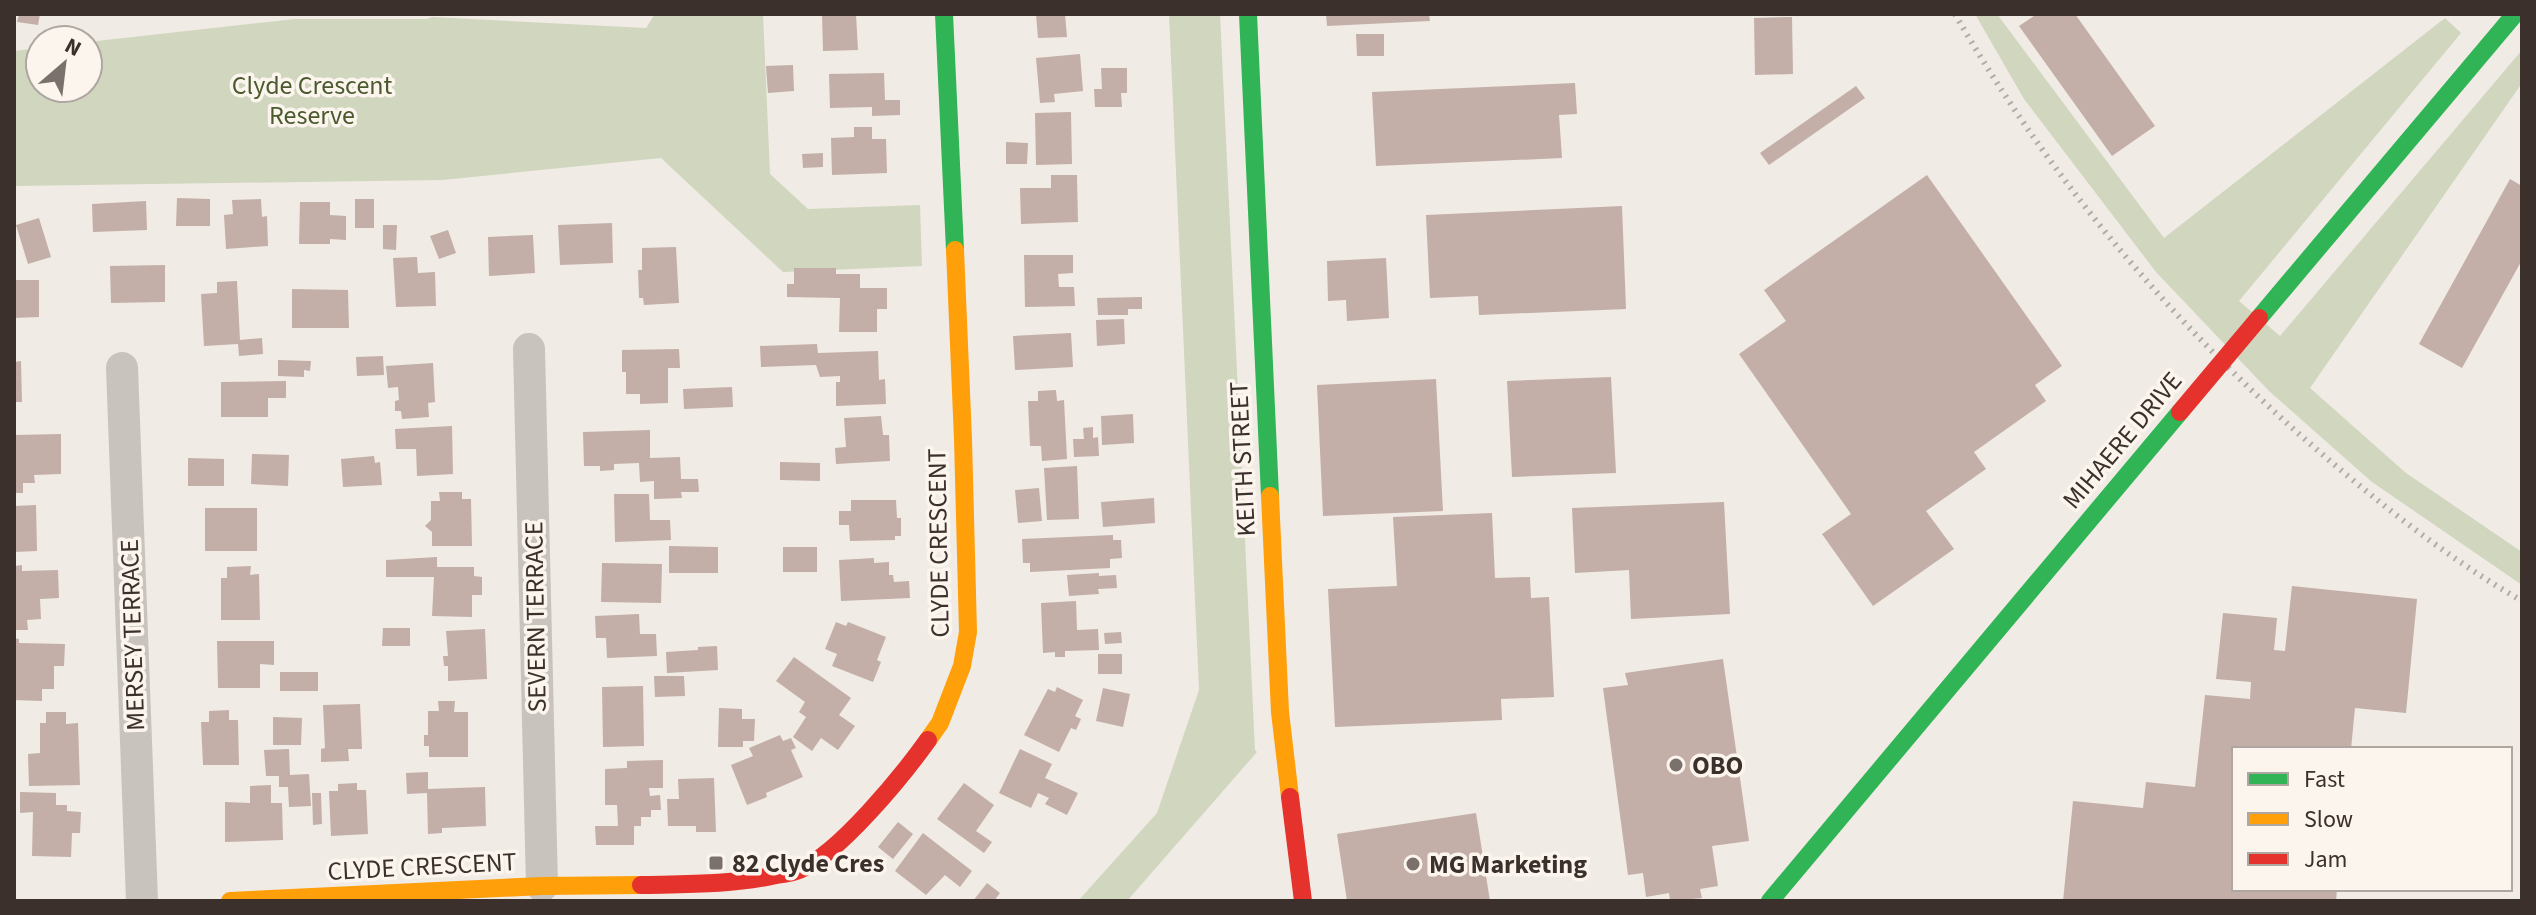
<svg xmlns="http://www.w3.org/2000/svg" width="2536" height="915" font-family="'Source Sans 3',sans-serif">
<rect width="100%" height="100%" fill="#f0ebe5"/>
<path fill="#d1d6bf" d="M655,14H763L770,174L808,209L920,205L922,266L783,272L661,158L442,180L14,186V51L40,48V88H88V42L295,19H427L432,17L646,28Z
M1169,14H1220L1255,750L1257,752L1127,901H1078L1157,813L1199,690Z
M1975,14H1997L2164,238L2445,18L2461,33L2239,301L2280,336L2522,50V83L2310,388L2406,473L2522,552V585L2372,482L2269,391L2156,272L2024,99Z"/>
<path fill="#c3afa7" d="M19,14H40L38,25L17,22Z
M822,14H856L858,50L823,51Z
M1036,14H1065L1067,37L1038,38Z
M1326,14H1429L1430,21L1327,26Z
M2037,14H2075L2155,126L2112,156L2019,26Z
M1792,17L1793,74L1755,75L1754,18Z
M1356,34H1384V56H1357Z
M1080,54L1083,91L1054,94L1055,102L1040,103L1036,58Z
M793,65L794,91L768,93L766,66Z
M1101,68H1127V93H1121L1122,107H1095L1094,89H1102Z
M884,73L885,100H900V115L872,116V107L830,108L829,74Z
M1575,83L1577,114L1559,115L1562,158L1376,166L1372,92Z
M1856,86L1865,98L1769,165L1760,153Z
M1071,112L1072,164L1036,165L1035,113Z
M854,127H872V139H886L887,173L832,175L831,138L854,137Z
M1006,142L1028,143L1027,164H1006Z
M823,153V167L803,168L802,154Z
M1051,175H1077L1078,222L1021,224L1020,188H1051Z
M1927,175L2062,366L2035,385L2046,401L1974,452L1986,469L1926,511L1954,549L1873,606L1822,534L1851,514L1739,354L1786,321L1764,290Z
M2510,179L2522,186V260L2462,368L2419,344Z
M177,198L210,199V226H176Z
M261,199L262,217L267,216L268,246L226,249L224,215L233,214L232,200Z
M355,199H374V228H355Z
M146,201L147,230L93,232L92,204Z
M300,202H330V215L346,216V240L330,239V244H299Z
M1622,206L1626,309L1479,315L1478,296L1430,298L1426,215Z
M39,218L51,257L28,264L16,225Z
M612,223L613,263L560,265L558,225Z
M383,225H397L396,250L383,249Z
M448,230L456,253L439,259L430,236Z
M533,235L535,273L489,276L488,237Z
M676,247L679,303L644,305L643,298H639L638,270H642V248Z
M1024,255H1073V273L1058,274L1059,287H1074L1075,306L1025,307Z
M417,257L418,273L435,272L436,306L396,307L393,258Z
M1386,258L1389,318L1347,321L1346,300L1328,301L1327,261Z
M165,265V302L111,303L110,266Z
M794,268H836V274H860V288H887V309H877V332H839L840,298L787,297V284H794Z
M14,280H39V317L14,318Z
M237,281L240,340L262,338L263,354L239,356L238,344L204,346L201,294L217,293V282Z
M292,289L348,290L349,328H292Z
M1142,297V309H1128V315H1098L1097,298Z
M1124,319L1125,344L1097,346L1096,320Z
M1071,333L1073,367L1015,370L1013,336Z
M817,344L818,353L878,351L879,380L885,379L886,404L836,406V382H840V376L820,377L816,365L761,367L760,346Z
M679,349L680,368H668V403L640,404V394H626V372H622V350Z
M383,356L384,375L357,376L356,357Z
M278,360L311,361L310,371L304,370V377L278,376Z
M21,361L22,402H14V362Z
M433,363L435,402L428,403L429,417L402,419L401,411H395V401L399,400L398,387L388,388L386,366Z
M1611,377L1616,473L1512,477L1507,381Z
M1436,379L1443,511L1323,516L1317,385Z
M286,381V398H268V417H221V382Z
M732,387L733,407L684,409L683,389Z
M1056,390L1057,401L1064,400L1067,459L1042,461L1041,446H1030L1028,401H1038V391Z
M1133,414L1134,443L1102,445L1101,416Z
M881,416L883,435H889L890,461L836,464L835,448L846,447L844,418Z
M452,426L453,474L417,476L416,449H396L395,429Z
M1093,427V438L1098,437L1099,456L1074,457L1073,439H1084L1083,428Z
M650,430V458L680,457L681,479H698L699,492H681L682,498L654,499V481L640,482L639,463L614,464V470L600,471V466H584L583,432Z
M61,434V474L34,475L35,483H23V493H14V435Z
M252,454L289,455L288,486L251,484Z
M374,456L375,463L380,462L382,485L343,487L341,459Z
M188,458L224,459V486H188Z
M780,462L820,463V481L780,480Z
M1077,466L1079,519L1047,520L1044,468Z
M1039,488L1042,521L1018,523L1015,490Z
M439,492H462V499H471L472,546H432V532L425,526L431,520V501H440Z
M614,494H649L650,520H670L671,540L615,542Z
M1154,498L1155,523L1103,527L1101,502Z
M851,500H896L897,518H901V536H895V540L850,541L849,525H839V511H851Z
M1724,502L1730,614L1631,619L1629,570L1575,573L1572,508Z
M36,505L37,551L14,552V506Z
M205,508H257V551H205Z
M1492,513L1495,578L1530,577L1531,598L1549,597L1554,697L1501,699L1502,720L1335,727L1328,589L1397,586L1393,517Z
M1113,535V540H1121L1122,558L1110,559V568L1030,572V563H1023L1022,539Z
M669,546L718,547V573H669Z
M783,547H817V572H783Z
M437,557V567H474V576L482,577V595H472V617L432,616L434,577H386V560Z
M874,558V563L889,562V575H893L894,582L909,581L910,598L841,601L839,560Z
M602,563L662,564L661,603L601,602Z
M22,565V571L58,570L59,598L40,599L41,619L27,620L28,630H14V566Z
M251,566L250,575L259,574L260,620H221V578H227V567Z
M1099,573V576L1116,575L1117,588L1098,589L1099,594L1069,596L1067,575Z
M2292,586L2417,599L2406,713L2355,708L2351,749H2234V889H2337L2336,901H2063L2073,801L2143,808L2146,782L2195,787L2205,695L2250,699L2251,682L2216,679L2223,613L2277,618L2274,650L2285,651Z
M1076,601L1077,630L1098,629L1099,650L1065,651V657H1055V652L1043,653L1041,603Z
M639,614L640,634H656L657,656L607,658L606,638H596L595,616Z
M836,622L846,626L848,622L886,637L877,660L881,662L873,682L832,666L837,654L825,649Z
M383,628H410V646H382Z
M485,629L487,679L448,681V666H444L443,656H448L446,631Z
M1121,632L1122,643L1105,644L1104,633Z
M14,638L19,639V643L65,644L64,666H54V689H42V701L14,700Z
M217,641H274V665L260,664V688H218Z
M717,646L718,670L667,673L666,652L698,650V647Z
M1098,654H1122V674H1098Z
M794,657L851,698L839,715L855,726L838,750L821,738L812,751L793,737L806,717L799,712L805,702L776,681Z
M1723,659L1749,841L1712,846L1718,886L1700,889L1702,898L1670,901L1669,893L1646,897L1643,873L1628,875L1603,688L1628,685L1625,673Z
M280,672H318V691H280Z
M654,676H684L685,696L655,697Z
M643,686L644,746L603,747L602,687Z
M1057,687L1083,700L1075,716L1081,719L1076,730L1071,728L1059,752L1024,735L1048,689L1055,692Z
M1103,688L1130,694L1123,727L1096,721Z
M438,701H455L454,712H468V757H429V746H424V735H428V711H439Z
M360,704L362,749H348L349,761L321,762V749L325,748L323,705Z
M719,708L742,709V719H755L754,741H743V747H718Z
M229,710V720H238L239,765H203L201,722H209V711Z
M46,712H66V724L78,723L80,785L29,786L28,754L40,753V723H46Z
M273,717L302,718L301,745H273Z
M780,735L783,741L791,738L796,748L791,750L803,777L766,793L767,797L747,805L731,765L753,756L749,748Z
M289,749L290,775L309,774L311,806L289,807L288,787H279V776H266L264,750Z
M1020,749L1052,764L1045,778L1078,793L1067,815L1045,804L1049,798L1038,793L1031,808L999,793Z
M663,760V788H649L650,796L660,795L661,810H651V817H641V826H634V845H596L595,826H618L617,805H605V769L627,768V761Z
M428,772V789L485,787L486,826L442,828V833L428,834L427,793L407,794L406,773Z
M714,778L716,832H696V826H668L667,799H679L678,779Z
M357,783V790H366L368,834L331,836L329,791H338V784Z
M964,783L994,805L976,831L992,842L984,853L937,819Z
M271,785V803H282L283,840L225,842V802L250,803V786Z
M20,792L56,793V805H67V811L81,812L80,833H72L71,857L32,856L33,812L20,813Z
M312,793H321L322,824L313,825Z
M1476,813L1490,901H1347L1337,834Z
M898,822L913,834L893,859L878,847Z
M923,833L972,871L960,887L945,875L926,895L895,871Z
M987,883L1000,893L994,901H973Z"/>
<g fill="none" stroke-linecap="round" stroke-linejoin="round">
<path stroke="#c9c3be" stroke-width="32" d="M529,349L542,886
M122,368L142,901"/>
<path stroke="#30b455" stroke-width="18" d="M944,14L955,250
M1248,14L1270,496
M2259,318L2515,14
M1770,901L2180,412"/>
<path stroke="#ff9f0a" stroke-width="18" d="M1270,496L1280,712L1290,797
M928,740L940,723L962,666L968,632L963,439L955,250
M230,901L542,886L641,885"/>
<path stroke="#e5322d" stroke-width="18" d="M1290,797L1303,901
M641,885C686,884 731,885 776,875C783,874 792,873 799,870C838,855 903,775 928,740"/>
<path stroke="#b1aca8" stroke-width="6" stroke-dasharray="2 6" stroke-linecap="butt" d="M1955,14C2054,186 2184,338 2336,466C2394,515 2456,563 2522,601"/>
<path stroke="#e5322d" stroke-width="18" d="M2180,412L2259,318"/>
</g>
<g fill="#7a716c" stroke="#fbf5ee" stroke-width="3">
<circle cx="1676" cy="765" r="8"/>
<rect x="708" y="855" width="16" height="16" rx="4"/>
<circle cx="1413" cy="864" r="8"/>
</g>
<g text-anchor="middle" stroke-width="7" stroke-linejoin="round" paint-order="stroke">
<g font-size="26" fill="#4a5a2e" stroke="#fbf5ee">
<text x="312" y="94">Clyde Crescent<tspan x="312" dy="30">Reserve</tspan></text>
</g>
<g font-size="26" fill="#3b302b" stroke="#fbf5ee">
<text transform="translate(2122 440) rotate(-50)" y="9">MIHAERE DRIVE</text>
<text transform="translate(1242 459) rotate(-93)" y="9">KEITH STREET</text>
<text transform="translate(938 543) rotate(-91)" y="9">CLYDE CRESCENT</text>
<text transform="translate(535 617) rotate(-91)" y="9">SEVERN TERRACE</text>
<text transform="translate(132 635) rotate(-92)" y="9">MERSEY TERRACE</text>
<text transform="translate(422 866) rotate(-3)" y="9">CLYDE CRESCENT</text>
</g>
<g font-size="26" font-weight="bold" fill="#3b302b" stroke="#fbf5ee" text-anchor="start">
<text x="1692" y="774">OBO</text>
<text x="732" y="872">82 Clyde Cres</text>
<text x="1429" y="873">MG Marketing</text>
</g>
</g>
<rect width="2536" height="915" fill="none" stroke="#3b302b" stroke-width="32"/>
<rect x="2232" y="747" width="280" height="144" fill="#fbf5ee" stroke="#aea6a0" stroke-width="2"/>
<rect x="2248" y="773" width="40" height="12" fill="#30b455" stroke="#aea6a0" stroke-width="2"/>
<text x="2304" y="787" font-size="24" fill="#3b302b">Fast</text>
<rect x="2248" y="813" width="40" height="12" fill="#ff9f0a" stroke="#aea6a0" stroke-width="2"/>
<text x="2304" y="827" font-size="24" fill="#3b302b">Slow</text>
<rect x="2248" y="853" width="40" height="12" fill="#e5322d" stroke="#aea6a0" stroke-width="2"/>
<text x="2304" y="867" font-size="24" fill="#3b302b">Jam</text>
<g transform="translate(64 64) rotate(28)"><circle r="38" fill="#fbf5ee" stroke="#aea6a0" stroke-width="2"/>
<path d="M0-6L14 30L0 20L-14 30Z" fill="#7a716c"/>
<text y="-12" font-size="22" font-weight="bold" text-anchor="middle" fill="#3b302b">N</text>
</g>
</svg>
